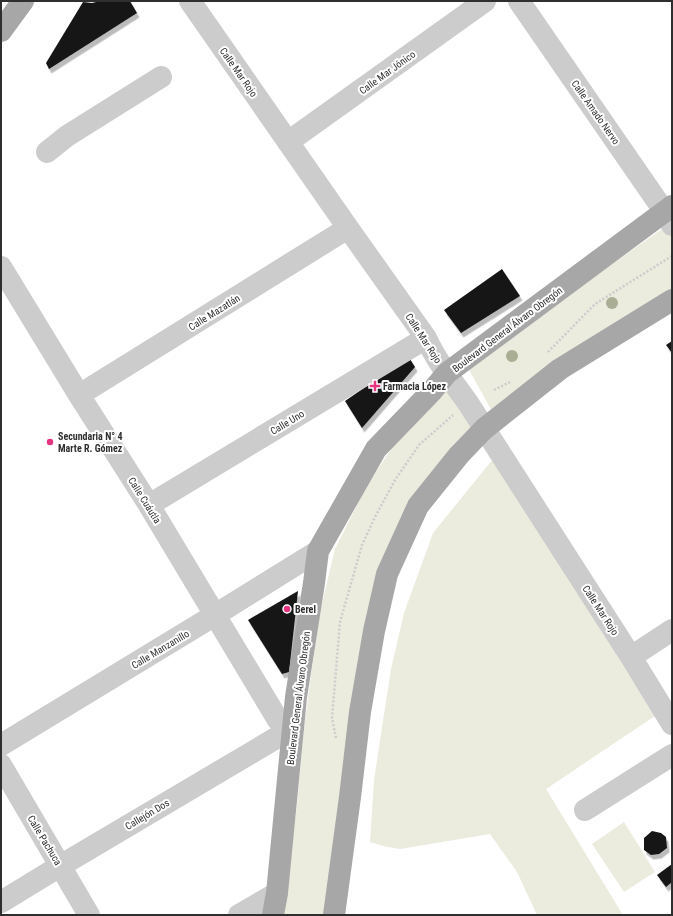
<svg xmlns="http://www.w3.org/2000/svg" width="673" height="916" font-family="'Roboto Condensed',sans-serif">
<defs>
<filter id="shadow"><feDropShadow dx="2.5" dy="4.5" stdDeviation="0" flood-color="#0004"/></filter>
</defs>
<rect width="100%" height="100%" fill="#fff"/>
<path fill="#ebecde" d="M672,222V296L495,417L467,366Z
M459,376L486,424L457,453L388,572L339,915H284L297,804L304,728L311,675L320,612L335,549L367,485L402,433Z
M493,459L655,716L546,789L623,915H537L517,872L490,834L400,849L383,846L370,842L374,780L391,669L404,613L433,533Z
M624,822L655,872L624,892L592,844Z"/>
<path fill="#161616" filter="url(#shadow)" d="M100,1H130L137,13L49,69L46,63L83,2L92,3Z
M502,269L520,296L461,333L444,310Z
M672,341V353L666,345Z
M406,359H410L415,367L362,428L345,401Z
M298,591L289,672L282,674L248,620Z
M652,831L661,833L666,837L667,848L659,854L651,855L644,850V838Z
M672,864V882L666,887L657,875Z"/>
<g fill="none" stroke-linecap="round" stroke-linejoin="round">
<path stroke="#ccc" stroke-width="2.5" stroke-dasharray="2 2" stroke-linecap="butt" d="M548,352L595,304L672,256
M494,390L510,382
M336,738L332,718L340,622L362,545L375,517L395,480L419,445L453,415"/>
<path stroke="#ccc" stroke-width="22" d="M190,1L348,228L426,338C437,362 453,382 468,403L631,657L672,724
M519,1L664,211L672,225
M288,142L485,1
M47,152L67,136L161,77
M1,267L79,395L149,505L278,720L293,728
M79,395L348,228
M149,505L426,338
M631,657L672,630
M1,745L215,615L318,551
M1,765L89,915
M585,810L672,755
M1,902L60,866L293,728
M239,915L277,893"/>
<path stroke="#a7a7a7" stroke-width="22" d="M1,31L23,1
M273,915L277,893L296,697L314,583L318,551L376,449L432,391L447,373L672,206
M334,915L350,797L360,712L374,631L387,574L418,506L459,455L484,429L560,369L672,300"/>
</g>
<g fill="#a9ae94">
<circle cx="612" cy="303" r="6"/>
<circle cx="512" cy="356" r="6"/>
</g>
<g fill="#e4347f" stroke="#fff" stroke-width="1.5">
<path d="M373 380h4v4h4v4h-4v4h-4v-4h-4v-4h4z"/>
<circle cx="50" cy="442" r="4"/>
<circle cx="287" cy="609" r="4"/>
</g>
<g text-anchor="middle" stroke-width="4" stroke-linejoin="round" paint-order="stroke">
<g font-size="10" fill="#2f2f2f" stroke="#fff">
<text transform="translate(239 72) rotate(55)" y="4">Calle Mar Rojo</text>
<text transform="translate(387 72) rotate(-36)" y="4">Calle Mar Jónico</text>
<text transform="translate(596 112) rotate(55)" y="4">Calle Amado Nervo</text>
<text transform="translate(214 312) rotate(-32)" y="4">Calle Mazatlán</text>
<text transform="translate(507 329) rotate(-37)" y="4">Boulevard General Álvaro Obregón</text>
<text transform="translate(424 338) rotate(57)" y="4">Calle Mar Rojo</text>
<text transform="translate(287 422) rotate(-31)" y="4">Calle Uno</text>
<text transform="translate(145 500) rotate(58)" y="4">Calle Cuáutla</text>
<text transform="translate(601 610) rotate(57)" y="4">Calle Mar Rojo</text>
<text transform="translate(160 649) rotate(-31)" y="4">Calle Manzanillo</text>
<text transform="translate(298 698) rotate(-83)" y="4">Boulevard General Álvaro Obregón</text>
<text transform="translate(147 814) rotate(-31)" y="4">Callejón Dos</text>
<text transform="translate(45 840) rotate(59)" y="4">Calle Pachuca</text>
</g>
<g font-size="10" font-weight="bold" fill="#2f2f2f" stroke="#fff" text-anchor="start">
<text x="383" y="390">Farmacia López</text>
<text x="58" y="440">Secundaria N° 4<tspan x="58" dy="12">Marte R. Gómez</tspan></text>
<text x="295" y="613">Berel</text>
</g>
</g>
<rect width="673" height="916" fill="none" stroke="#2f2f2f" stroke-width="4"/>
</svg>
